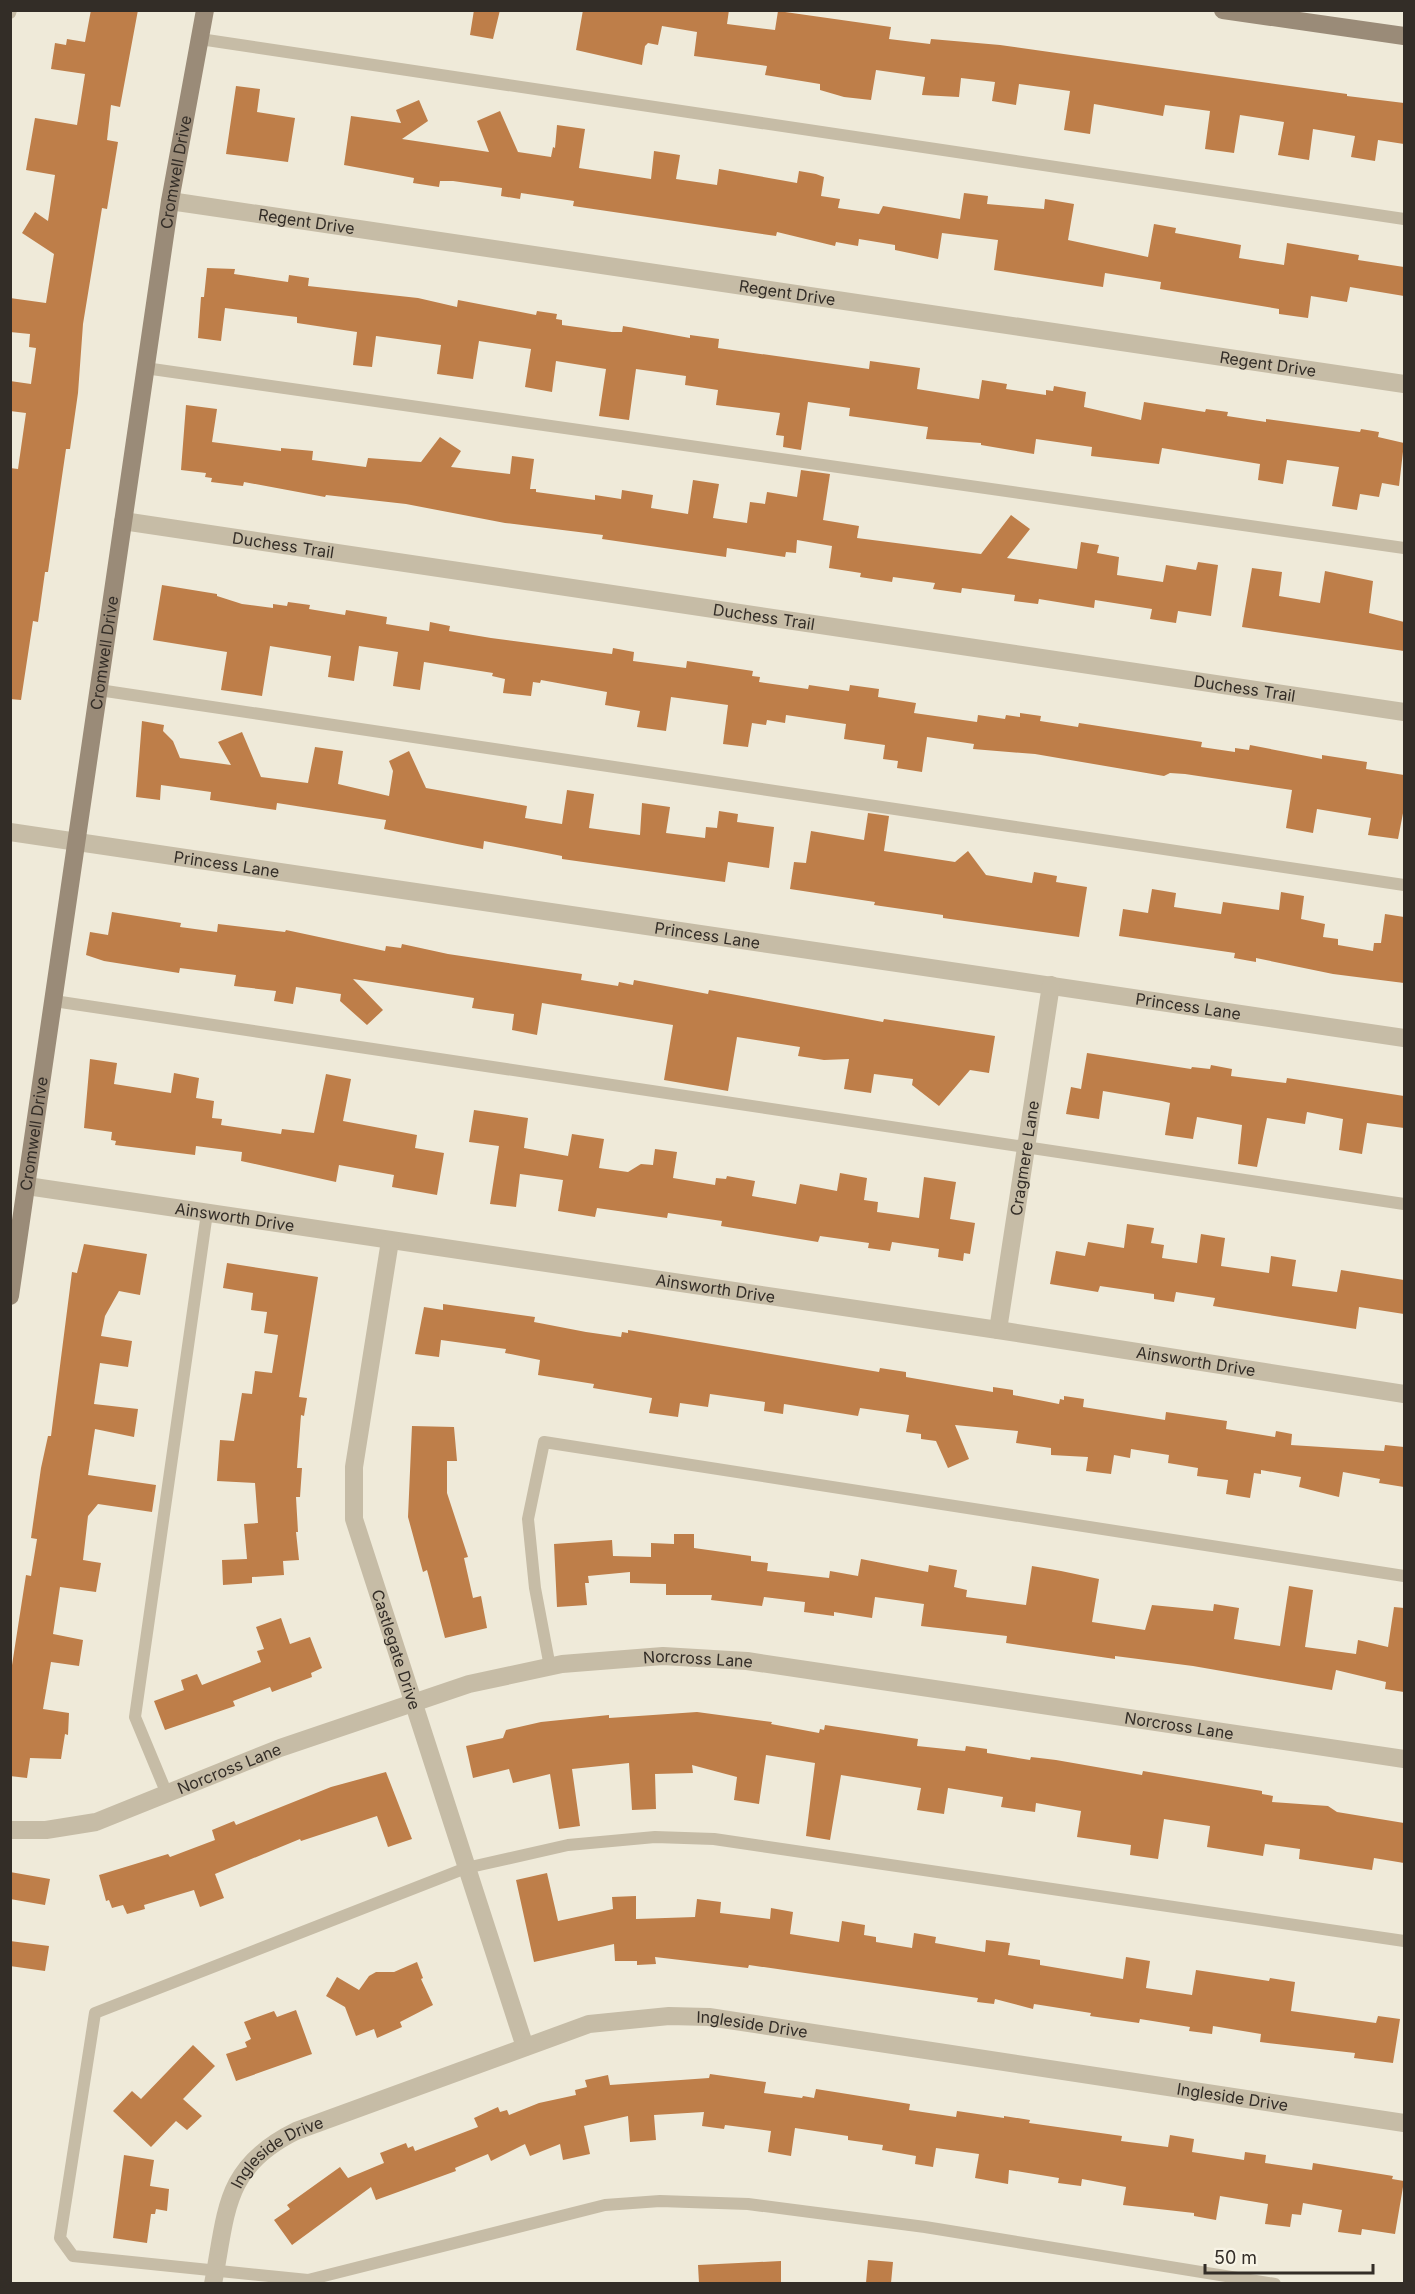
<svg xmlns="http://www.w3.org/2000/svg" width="1415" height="2294" font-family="Inter,sans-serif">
<rect width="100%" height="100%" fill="#efead9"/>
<path fill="#be7e49" d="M91,10H138L120,107L111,105L107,140L118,142L107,209L102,208L83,324L78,393L70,449H66L48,572H45L38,622L33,621L21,700L10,699V468L18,469L26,413L10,411V381L31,384L36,348L29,347L30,334L10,332V298L46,303L54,254L22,233L35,212L48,221L55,175L26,170L35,118L77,125L85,74L51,69L55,43L66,45L67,39L85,42Z
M474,10H500L493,39L470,35Z
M583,10H729L727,24L775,30L778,11L891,27L889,39L930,44L931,39L1000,45L1347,94V96L1404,103V144L1378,140L1375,161L1351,157L1355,136L1313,129L1309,160L1278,155L1284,122L1240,115L1234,153L1205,149L1210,111L1165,105L1163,116L1094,104L1090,134L1064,130L1070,91L1019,84L1016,105L992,101L995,82L961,78L959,97L922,95L925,77L876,70L871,100L844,97L820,90V84L765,75L767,66L694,56L697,32L662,26L658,45L648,43L645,46L642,65L576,50Z
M236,86L260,89L257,112L295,118L288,162L226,154Z
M419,100L428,121L402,139L489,152L477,121L500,111L518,152L551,157L553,147L555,148L557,125L585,129L579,168L651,179L654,151L680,155L676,179L717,185L719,169L797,183L799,171L816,174L824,177L821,196L840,199L838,208L879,214L883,206L960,219L964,193L988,196L987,204L1044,209L1045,199L1074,204L1068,240L1148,257L1154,224L1176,228L1175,233L1241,245L1239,258L1284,265L1287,243L1359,255L1358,260L1404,267V296L1350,287L1347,302L1311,296L1308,318L1279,314V309L1160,289L1161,282L1105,273L1103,287L994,270L998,240L942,233L938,259L895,250V245L859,239L858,246L836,242L835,246L777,232L776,236L573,206L574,201L521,193L520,199L501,196L502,188L453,181H440L439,187L413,183L414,178L344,165L351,116L401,123L396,110Z
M207,268L235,269L234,274L288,282L289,275L309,278L308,286L418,298L457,307L458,300L536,315L537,311L557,314L556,319L562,320V325L612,332H622L623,326L690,338V335L719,339L718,348L869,369L870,361L920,368L917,389L979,399L982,380L1007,384L1006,389L1046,395V390L1053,391L1054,386L1086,392L1084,407L1141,420L1144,402L1205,412L1206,409L1228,412L1227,416L1266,422V419L1360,432L1361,429L1379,432L1378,437L1404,443L1399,486L1382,483L1379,497L1360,494L1357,510L1332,506L1339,467L1287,460L1283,484L1258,480L1260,464L1162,448L1159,464L1091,456L1092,447L1036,439L1034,454L981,445V443L926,439L928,427L849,416L850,408L808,402L801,450L783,447L784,436L776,435L780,413L716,405L718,390L685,385L686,376L636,369L629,420L599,416L606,369L556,361L552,392L525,387L531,349L479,341L473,379L437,374L441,345L376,336L372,367L353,365L357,332L297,323V317L225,308L221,341L198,338L201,297H204Z
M186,405L217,409L212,442L281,451V448L313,451L312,460L366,467L368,458L421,462L440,437L461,451L451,467L510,474L512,456L534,459L530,489H536V492L595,500V495L621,499L622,490L653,495L651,508L688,514L693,480L719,484L713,518L747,523L750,502L765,504L767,492L797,497L801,470L830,474L823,520L859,526L857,538L981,554L1011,515L1030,529L1007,558L1077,569L1081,542L1099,545L1097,553L1119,557L1117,575L1163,582L1166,565L1196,570L1198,562L1218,565L1211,616L1178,611L1176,623L1150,619L1152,609L1095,600L1094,608L1039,599L1038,604L1014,601L1015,595L962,588L961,593L933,589L935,583L893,577L892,582L860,577L861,573L829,568L832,546L797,540L796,553L786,552L785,557L727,548L726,557L602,539L603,535L505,523L406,504L326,495L325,497L244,482L243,486L211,482L212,478L205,477L206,473L181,470Z
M1252,568L1282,572L1279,596L1320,603L1325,571L1373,581L1369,613L1404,622V651L1242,627Z
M162,585L217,594V596L242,604L273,608V604L287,606L288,602L310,605L309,609L345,615L346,610L387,617L386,624L429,631L430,622L450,626L449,631L491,638L612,654L613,648L634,652L633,661L686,668L687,661L753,671L752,676L760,677L759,682L808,689L809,685L849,691L850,685L879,689L878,697L916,703L914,713L977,722L978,715L1005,719L1006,715L1020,717V713L1041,716L1040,721L1078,727L1079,723L1202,742L1201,747L1235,752V748L1249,750L1250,745L1322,759V755L1367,762L1366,769L1404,775V808L1398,839L1368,835L1371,818L1317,809L1313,833L1286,828L1292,790L1185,774L1170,773L1164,776L1035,754L973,749L974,744L927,737L922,772L897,768L898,761L883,759L885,745L844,739L846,724L786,715L785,723L767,720L766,725L752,723L748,747L723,744L728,705L671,697L666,731L637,727L640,711L605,705L607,692L541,680L540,683L533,682L531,696L503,693L505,679L492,676L493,673L424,662L420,690L393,686L398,652L359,646L354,681L328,677L331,656L270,646L262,696L221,690L227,652L153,640Z
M142,721L164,725L163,731L173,741L180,758L231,765L218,742L242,732L261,777L308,783L315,747L343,751L338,784L389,796L393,771L389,761L409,751L426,788L527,806L525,818L562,824L567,790L594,794L589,828L640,835L642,803L670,807L666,833L705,838L706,827L717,828L719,811L738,814L737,822L774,827L769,868L728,862L725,882L562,859V856L484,841L483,849L457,844L384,829L386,820L277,803L276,810L210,800L211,792L161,785L160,800L136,797Z
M868,813L889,816L884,851L955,862L968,851L986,875L1032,883L1034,872L1057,876L1056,882L1087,887L1079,937L943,918V915L874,905L875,902L790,889L794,862L806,863L811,831L864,840Z
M1152,889L1176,893L1174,907L1221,914L1223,902L1279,910L1281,892L1304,896L1301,919L1325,924L1323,937L1338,939V945L1373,951L1374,943H1381L1385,914L1404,917V983L1333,974L1256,958V962L1234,958L1235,953L1119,936L1123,909L1148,913Z
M112,912L181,923L180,927L217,932L218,924L285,932L286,930L385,951L386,946L401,948L402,944L448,954L582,974L581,980L618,986L619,982L633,985L634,980L708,994L709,990L883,1022L884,1019L995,1036L989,1073L970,1070L939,1106L912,1085L913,1079L874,1074L871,1093L844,1089L849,1059L824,1060L798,1056L800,1047L737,1037L728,1091L664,1080L673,1025L542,1003L537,1035L512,1030L514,1014L472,1008L474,998L353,979L383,1010L367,1025L340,1001L341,994L296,987L293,1004L274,1001L276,991L234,986L236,975L180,968L179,973L104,961L86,955L90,932L108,935Z
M1087,1053L1191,1069L1192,1067L1210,1069L1211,1065L1232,1069L1231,1076L1286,1083L1287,1078L1404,1096V1128L1367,1123L1362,1154L1339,1150L1343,1119L1307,1112L1305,1124L1267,1118L1257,1167L1238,1164L1242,1125L1197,1117L1193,1139L1165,1135L1170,1103L1162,1101L1103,1091L1099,1119L1066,1114L1071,1087L1081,1089Z
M90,1059L117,1063L114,1084L171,1093L174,1073L199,1078L196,1098L214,1101L212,1118L222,1119L221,1125L281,1134L282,1129L314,1133L326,1074L351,1079L343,1121L417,1135L415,1148L444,1153L437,1195L392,1187L394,1175L339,1165L336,1182L241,1161L242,1152L196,1146L195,1155L115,1145L116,1141L111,1140L112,1132L84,1128Z
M474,1110L528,1118L524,1148L568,1156L572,1134L604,1139L599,1168L628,1172L641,1164L653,1165L655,1149L677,1152L673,1178L715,1185L716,1178L726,1179L727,1176L755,1181L752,1196L796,1204L800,1184L837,1191L840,1173L867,1178L864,1200L878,1202L877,1212L919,1218L924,1177L956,1182L950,1219L975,1223L970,1254L964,1253L963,1261L938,1257L939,1249L892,1242L890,1251L868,1248L869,1243L820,1236L818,1242L721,1226L722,1221L668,1213L667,1218L597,1208L595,1217L558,1211L563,1180L520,1174L516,1207L490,1204L499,1146L469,1142Z
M1127,1224L1154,1228L1151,1243L1164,1245L1162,1258L1197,1263L1201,1234L1225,1238L1221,1266L1269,1273L1271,1256L1296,1260L1292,1286L1337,1292L1341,1270L1404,1280V1314L1359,1307L1356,1329L1213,1306L1215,1298L1176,1292L1174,1302L1154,1299V1294L1100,1286L1098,1292L1050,1284L1056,1251L1085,1256L1088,1242L1124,1248Z
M84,1244L147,1254L140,1295L119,1291L105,1316L101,1336L132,1341L128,1367L100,1363L94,1404L138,1409L134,1437L95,1429L88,1475L156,1485L152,1512L98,1504L88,1516L83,1560L101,1563L96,1592L60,1587L53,1634L83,1640L79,1666L51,1662L43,1709L69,1713L68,1735L65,1734L61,1759L30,1758L27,1778L10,1776V1678L26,1575L31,1576L37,1539L31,1538L41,1468L48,1436H51L72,1272L77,1273Z
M227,1263L318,1277L299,1397L307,1398L304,1416L301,1415L297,1468H302L300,1497H296L298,1532H296L299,1560L283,1561L284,1575L252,1577V1583L223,1585L222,1560L247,1559L244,1524L258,1523L255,1483L217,1481L220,1440L234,1441L242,1393L252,1394L255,1371L272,1373L278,1335L264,1333L267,1312L251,1310L253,1293L223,1288Z
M443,1304L535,1317L534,1322L586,1332L621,1337L622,1332L628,1333V1330L879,1372L880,1368L906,1372V1377L993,1392V1387L1013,1390V1395L1059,1404L1060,1399L1064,1400V1396L1084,1399L1083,1407L1165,1420L1166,1412L1227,1421L1226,1429L1275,1437L1276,1431L1292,1434L1291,1445L1384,1451L1385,1445L1404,1447V1487L1379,1483L1380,1479L1343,1472L1339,1497L1299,1487L1301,1477L1261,1470V1474L1254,1473L1250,1498L1226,1494L1228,1480L1197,1476L1198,1468L1168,1463L1169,1455L1131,1449L1130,1458L1114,1455L1111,1474L1086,1471L1088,1457L1051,1455V1448L1016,1443L1018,1431L955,1425L969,1459L948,1468L936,1441L921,1439V1434L906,1432L909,1415L860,1408L858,1416L784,1404L783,1414L764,1411L765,1402L710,1394L708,1407L680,1403L678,1417L649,1413L652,1398L593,1388L594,1384L538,1375L540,1360L505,1353L506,1349L441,1340L439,1357L415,1354L424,1307L443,1310Z
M412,1426L454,1427L457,1461H447V1493L468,1557L464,1558L473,1598L481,1596L487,1628L445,1638L427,1570L423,1572L408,1517Z
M674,1534H694V1548L751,1556V1561L768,1563L767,1571L829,1578L830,1571L858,1576L861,1559L928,1572L929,1565L957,1570L954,1587L967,1590L966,1597L1026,1605L1032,1566L1061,1571L1099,1579L1092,1622L1145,1630L1152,1605L1213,1611L1214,1604L1239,1608L1234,1639L1280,1646L1289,1586L1313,1590L1305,1647L1356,1654L1358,1640L1388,1647L1394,1607L1404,1608V1692L1385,1689L1386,1682L1336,1670L1332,1690L1193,1666L1115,1656V1659L1006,1643L1007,1636L921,1626L924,1604L875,1597L872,1618L834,1612V1616L804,1612L805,1602L764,1597L762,1606L711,1600L712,1595H666V1584L630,1583V1572L588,1576L589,1583H585L587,1605L557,1607L554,1544L612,1540L613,1556L651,1557V1543L674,1544Z
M281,1618L290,1644L310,1637L322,1668L311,1673L312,1677L272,1692L270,1687L233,1701L235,1706L165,1730L154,1701L184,1690L181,1680L197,1674L202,1685L261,1662L257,1651L264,1649L256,1627Z
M697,1712L772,1722L771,1724L819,1733L820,1729L824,1730L825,1725L918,1739L917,1746L965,1751L966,1746L987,1749V1753L1030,1760L1031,1757L1056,1760L1142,1775L1143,1771L1262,1791V1794L1273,1796L1272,1802L1328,1806L1337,1812L1404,1823V1863L1374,1858L1372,1870L1299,1859L1300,1849L1265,1844L1263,1856L1207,1847L1210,1826L1164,1819L1158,1859L1130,1855L1131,1845L1077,1837L1081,1811L1036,1803L1035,1812L1001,1807L1003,1797L948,1788L944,1814L917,1810L921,1788L841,1775L830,1840L806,1836L815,1763L766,1755L759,1804L734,1800L737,1777L692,1765L693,1773L655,1774L656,1809L632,1810L629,1763L572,1769L580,1826L559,1829L550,1774L513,1783L509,1769L473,1778L466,1746L503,1738L506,1730L541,1722L609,1715V1718Z
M386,1772L412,1839L388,1847L377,1816L301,1841L300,1839L215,1874L224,1898L200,1907L194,1890L144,1905L145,1909L127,1914L123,1905L112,1908L109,1900L106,1901L99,1875L168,1854L170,1857L215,1840L212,1830L234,1821L236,1825L331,1787Z
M10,1872L50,1879L45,1905L10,1899Z
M547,1873L558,1921L613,1909L612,1897L636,1896V1919L695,1917L697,1899L721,1902L720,1913L770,1919L771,1908L793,1912L790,1934L839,1942L842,1921L865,1925L864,1935L876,1937V1942L912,1948L914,1933L936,1937L935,1943L985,1952L986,1940L1010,1943L1008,1955L1040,1960V1965L1123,1979L1126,1957L1150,1961L1146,1988L1192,1995L1196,1970L1269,1981L1270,1978L1295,1982L1291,2011L1376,2023L1378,2016L1400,2019L1393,2063L1354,2058L1355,2053L1260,2042L1261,2034L1213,2026L1212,2034L1189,2031L1190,2027L1140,2019L1139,2023L1090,2016L1091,2013L1034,2004L1033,2009L995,1999L994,2004L977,2002L978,1998L749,1965L748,1968L655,1957L656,1964L637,1965V1961H615L614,1944L534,1962L516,1880Z
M10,1941L49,1946L45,1971L10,1966Z
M417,1962L423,1978L421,1979L433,2005L400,2022L402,2027L377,2038L374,2029L356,2036L345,2007L326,1996L337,1977L359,1990L369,1976L376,1972H394Z
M296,2010L312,2054L236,2081L226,2054L247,2047L245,2042L251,2039L244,2022L274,2011L277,2017Z
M193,2045L215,2066L183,2099L202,2116L187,2130L176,2121L151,2147L113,2111L132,2091L141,2099Z
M710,2074L766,2082L764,2093L802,2098L803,2096L814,2098L816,2089L910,2104L909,2110L956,2117L957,2111L1004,2118V2116L1030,2120L1029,2123L1122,2136L1121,2141L1168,2147L1170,2135L1194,2139L1192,2152L1244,2160L1245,2152L1266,2155L1265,2163L1312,2170L1313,2163L1393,2176L1392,2179L1404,2181L1395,2234L1362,2229L1361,2235L1338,2232L1342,2210L1303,2203L1301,2215L1292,2214L1290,2227L1265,2224L1268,2204L1220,2196L1216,2220L1194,2216V2213L1123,2205L1126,2187L1082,2179L1081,2186L1058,2183L1059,2178L1009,2170L1008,2184L975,2178L979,2154L936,2148L933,2167L915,2164L916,2156L882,2150L883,2145L848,2140V2136L795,2128L791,2156L768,2152L771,2131L725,2125L724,2129L702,2126L704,2112L654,2115L656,2140L630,2142L628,2116L584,2126L590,2154L563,2160L560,2144L530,2156L525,2144L491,2161L488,2154L455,2168L456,2171L376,2200L371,2187L292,2245L274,2220L290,2209L287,2205L340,2167L348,2178L384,2163L380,2153L406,2143L408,2148L413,2146L415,2151L478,2127L474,2118L498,2107L500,2112L507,2110L509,2115L539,2103L576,2095L575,2090L587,2087L585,2080L608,2075L610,2085L709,2078Z
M124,2155L154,2160L150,2186L169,2189L167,2211L156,2209L155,2214H151L147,2243L113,2238Z
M868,2260L893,2262L891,2283H866Z
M781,2261V2283H699L698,2265Z"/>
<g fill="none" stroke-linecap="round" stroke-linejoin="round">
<path stroke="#c6bca6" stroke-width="12" d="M10,13L11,10
M200,39L1404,219
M145,368L1404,548
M99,690L1404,885
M54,1001L1404,1204
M550,1667L535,1588L528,1519L544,1442L1404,1576
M167,1794L135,1717L207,1213
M1275,2284L925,2227L748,2204L660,2201L605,2205L308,2280L73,2256L60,2238L95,2013L466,1868L568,1845L655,1837L714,1839L1404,1941"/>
<g stroke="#c6bca6" stroke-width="18">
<path id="s1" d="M170,201L1404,384"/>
<path id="s2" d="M123,521L1404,712"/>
<path id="s3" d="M10,832L1404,1038"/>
<path id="s4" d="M27,1186L998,1330L1404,1394"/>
<path id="s5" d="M390,1241L354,1467V1519L525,2047"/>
<path id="s6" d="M998,1330L1051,985"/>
<path id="s7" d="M10,1830H46L96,1822L280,1748L469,1684L562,1664L663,1656L747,1661L1404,1759"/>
<path id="s8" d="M213,2284C227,2211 223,2167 296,2131L589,2024L669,2016L709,2017L1404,2123"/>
</g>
<g stroke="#9a8b78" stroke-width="18">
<path d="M1223,10L1404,36"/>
<path id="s9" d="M10,1296L170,201L205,10"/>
</g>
</g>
<g text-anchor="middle" stroke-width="4.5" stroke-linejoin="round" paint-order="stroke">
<g font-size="16" fill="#332d27" stroke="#f7f3e5">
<text dy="6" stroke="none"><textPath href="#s9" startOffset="1136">Cromwell Drive</textPath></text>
<text dy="6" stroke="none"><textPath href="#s1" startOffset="138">Regent Drive</textPath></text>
<text dy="6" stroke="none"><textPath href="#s1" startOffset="624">Regent Drive</textPath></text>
<text dy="6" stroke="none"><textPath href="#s1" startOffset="1110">Regent Drive</textPath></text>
<text dy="6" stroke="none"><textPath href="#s2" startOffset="162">Duchess Trail</textPath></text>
<text dy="6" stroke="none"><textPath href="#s2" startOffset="648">Duchess Trail</textPath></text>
<text dy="6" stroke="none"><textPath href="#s9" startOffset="650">Cromwell Drive</textPath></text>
<text dy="6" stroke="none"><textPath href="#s2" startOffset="1134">Duchess Trail</textPath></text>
<text dy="6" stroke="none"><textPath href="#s3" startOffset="219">Princess Lane</textPath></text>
<text dy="6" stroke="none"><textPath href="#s3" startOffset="705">Princess Lane</textPath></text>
<text dy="6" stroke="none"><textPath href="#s3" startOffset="1191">Princess Lane</textPath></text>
<text dy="6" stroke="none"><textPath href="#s9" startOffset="164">Cromwell Drive</textPath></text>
<text dy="6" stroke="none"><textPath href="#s6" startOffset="174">Cragmere Lane</textPath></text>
<text dy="6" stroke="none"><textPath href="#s4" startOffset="210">Ainsworth Drive</textPath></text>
<text dy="6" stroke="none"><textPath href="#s4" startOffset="696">Ainsworth Drive</textPath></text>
<text dy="6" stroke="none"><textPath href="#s4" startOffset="1182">Ainsworth Drive</textPath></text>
<text dy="6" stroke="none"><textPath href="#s5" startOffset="418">Castlegate Drive</textPath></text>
<text dy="6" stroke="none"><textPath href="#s7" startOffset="716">Norcross Lane</textPath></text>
<text dy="6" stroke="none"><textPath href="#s7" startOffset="1202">Norcross Lane</textPath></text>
<text dy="6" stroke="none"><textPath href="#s7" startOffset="230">Norcross Lane</textPath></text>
<text dy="6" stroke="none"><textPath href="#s8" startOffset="660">Ingleside Drive</textPath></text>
<text dy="6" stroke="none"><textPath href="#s8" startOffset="1146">Ingleside Drive</textPath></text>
<text dy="6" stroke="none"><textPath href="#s8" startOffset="156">Ingleside Drive</textPath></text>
</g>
</g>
<rect width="1415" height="2294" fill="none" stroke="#332d27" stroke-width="24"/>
<path d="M1205 2264v9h168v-9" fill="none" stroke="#332d27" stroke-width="3"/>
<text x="1214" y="2264" font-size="18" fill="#332d27" stroke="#f7f3e5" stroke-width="4.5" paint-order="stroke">50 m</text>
</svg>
